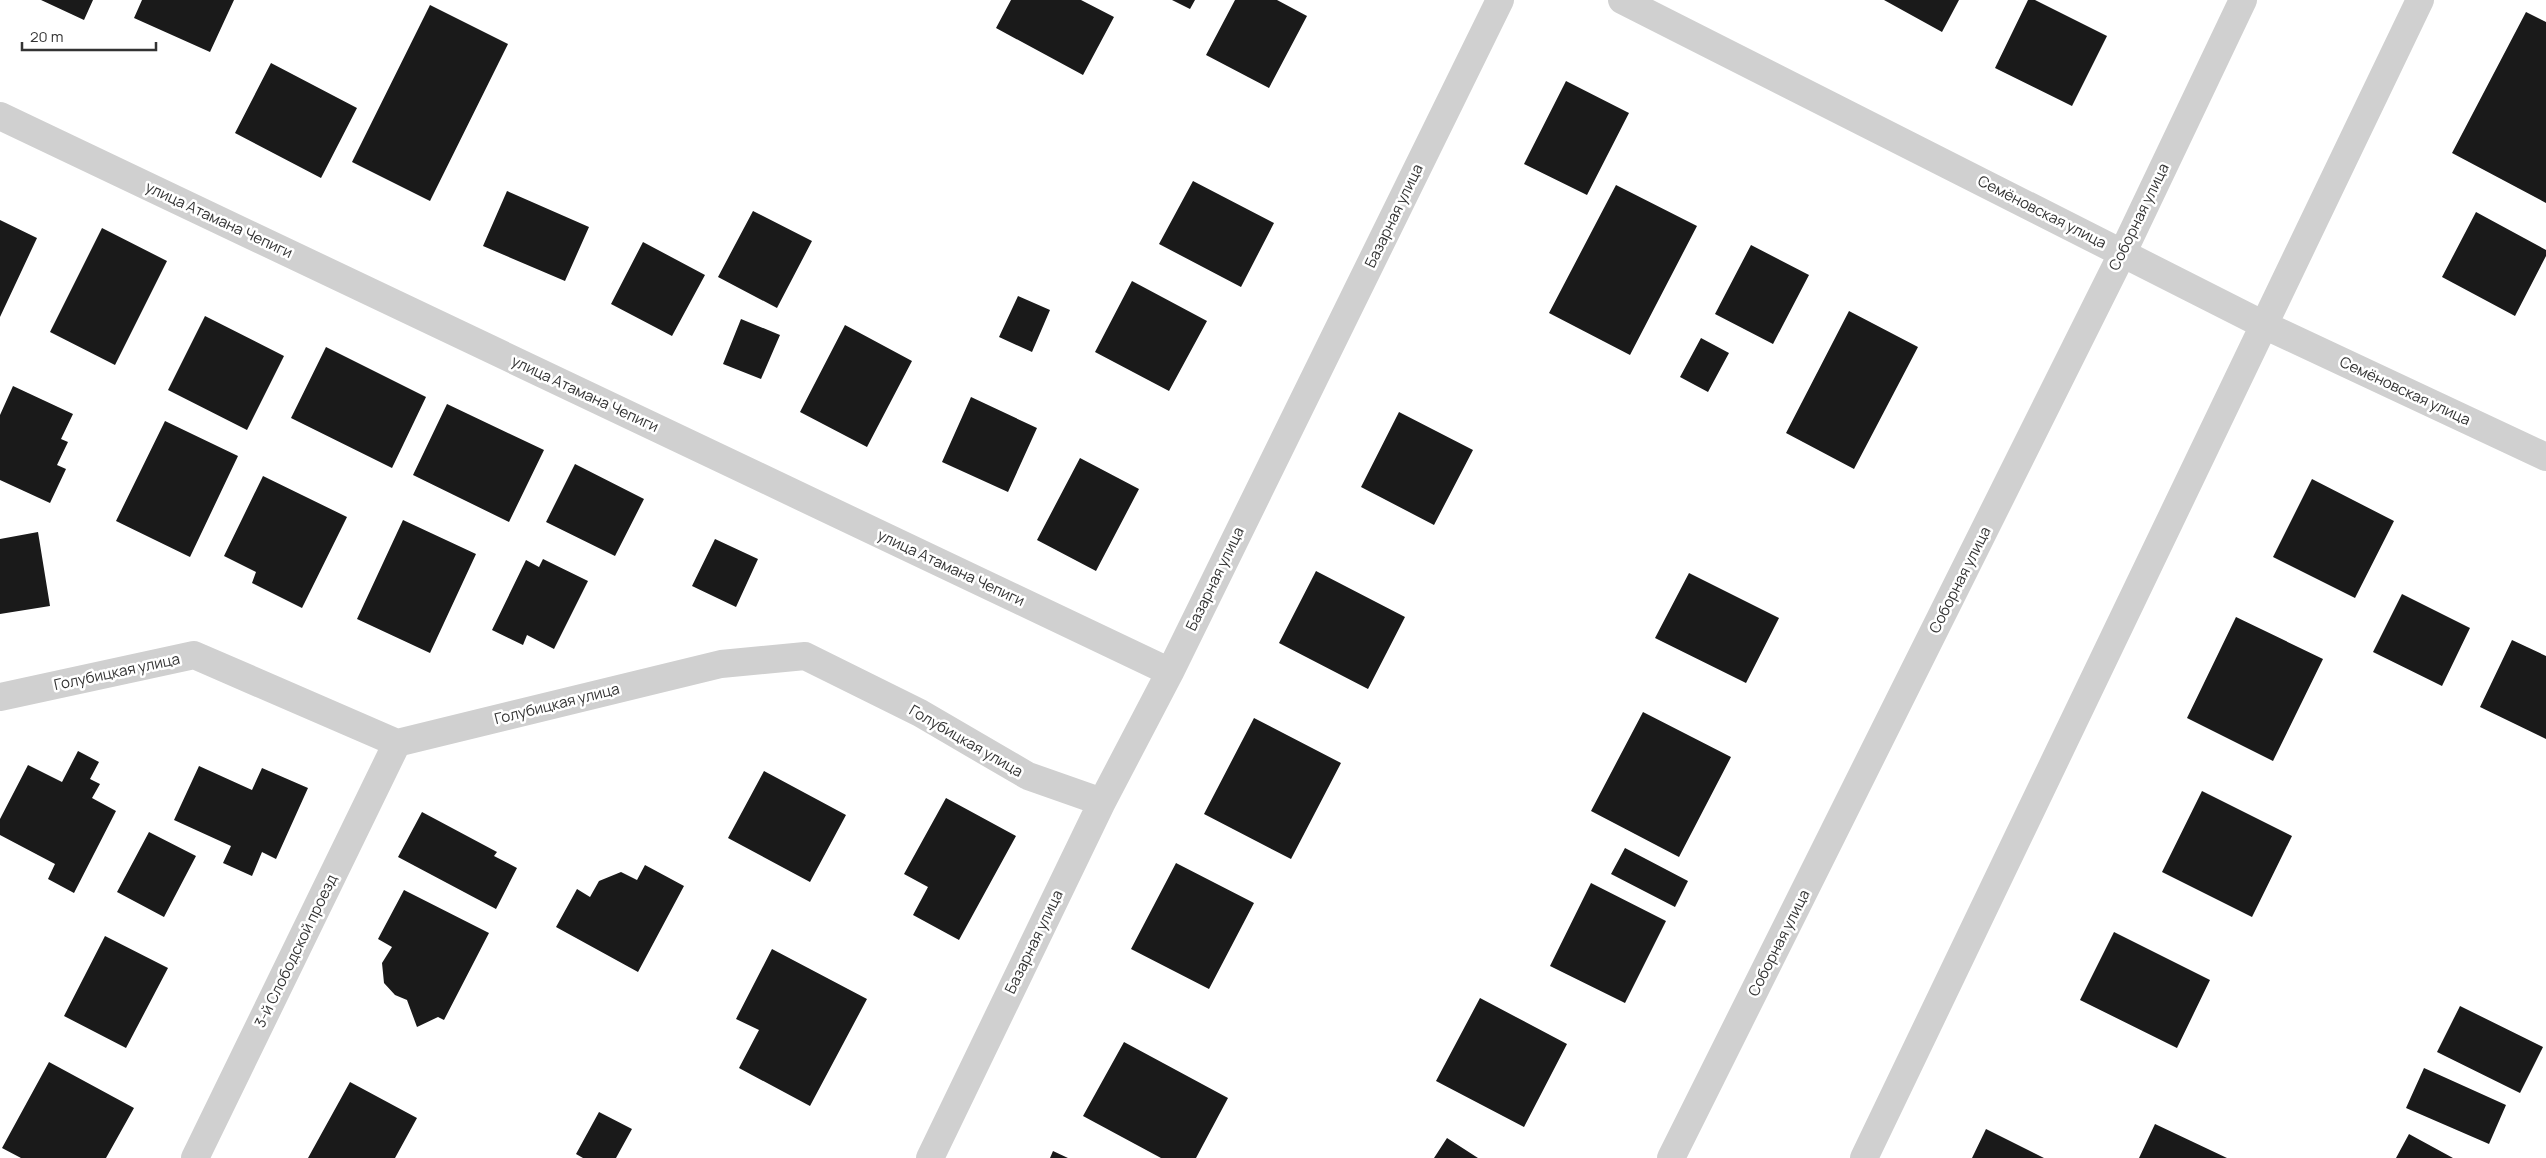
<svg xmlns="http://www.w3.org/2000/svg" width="2546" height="1158" font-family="Manrope,sans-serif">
<rect width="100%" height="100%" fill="#fff"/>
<path fill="#1a1a1a" d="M41,0H93L84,20Z
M142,0H234L210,52L134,18Z
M1011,0H1081L1114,17L1083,75L996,28Z
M1172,0H1195L1190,9Z
M1235,0H1277L1307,16L1269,88L1206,55Z
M1884,0H1959L1942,32Z
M2028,0H2035L2107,36L2072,106L1995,68Z
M430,5L508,44L430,201L352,162Z
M2526,12L2546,22V203L2452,153Z
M271,63L357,108L321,178L235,133Z
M1566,81L1629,113L1587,195L1524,164Z
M1193,181L1274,223L1241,287L1159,244Z
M1616,185L1697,226L1630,355L1549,313Z
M507,191L589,227L565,281L483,246Z
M753,211L812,241L777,308L718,277Z
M2476,212L2546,250V256L2515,316L2442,277Z
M0,220L37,238L0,317Z
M102,228L167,261L115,365L50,332Z
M643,242L705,275L672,336L611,304Z
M1751,245L1809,275L1773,344L1715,314Z
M1132,281L1207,321L1169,391L1095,352Z
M1018,296L1050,310L1032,352L999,337Z
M1849,311L1918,347L1854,469L1786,433Z
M205,316L284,356L247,430L168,390Z
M741,319L780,335L761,379L723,364Z
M845,325L912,361L867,447L800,412Z
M1701,338L1729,353L1708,392L1680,377Z
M326,347L426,397L392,468L291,418Z
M13,386L73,414L61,439L68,442L57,465L66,469L50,503L0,480V415Z
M971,397L1037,428L1008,492L942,462Z
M447,404L544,450L509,522L413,475Z
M1399,412L1473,450L1434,525L1361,487Z
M165,421L238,456L190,557L116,521Z
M1080,458L1139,489L1096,571L1037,540Z
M575,464L644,499L615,556L546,522Z
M263,476L347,517L302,608L252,583L256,572L224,556Z
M2312,479L2394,521L2355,598L2273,557Z
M403,520L476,554L430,653L357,619Z
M38,532L50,606L0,614V539Z
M715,539L758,559L736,607L692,586Z
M543,559L588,581L554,649L527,635L523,645L492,630L526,560L539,567Z
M1316,571L1405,617L1368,689L1279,643Z
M1689,573L1779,618L1746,683L1655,638Z
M2402,594L2470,628L2442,686L2373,652Z
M2236,617L2323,659L2273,761L2187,718Z
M2512,640L2546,656V739L2480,707Z
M1643,712L1731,757L1679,857L1591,811Z
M1254,718L1341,763L1291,859L1204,814Z
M78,751L99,762L90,779L100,784L92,798L116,811L74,893L48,879L55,864L0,835V819L28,765L62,782Z
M199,766L252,790L262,768L308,788L276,859L262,852L252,876L223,863L231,846L174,820Z
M764,771L846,815L810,882L728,838Z
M2202,791L2292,836L2252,917L2162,872Z
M946,798L1016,836L959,940L913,915L928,887L904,874Z
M422,812L497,852L494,856L517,868L496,909L398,857Z
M149,832L196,856L164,917L117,892Z
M1625,848L1688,881L1675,907L1611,874Z
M1176,863L1254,903L1209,989L1131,949Z
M645,865L684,886L638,972L556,927L577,889L590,897L599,881L621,872L637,880Z
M1591,883L1666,921L1625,1003L1550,966Z
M404,890L489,933L444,1020L438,1017L417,1027L407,1000L395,995L384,983L382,963L392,947L378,939Z
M2114,932L2210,980L2177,1048L2080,1000Z
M105,936L168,968L126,1048L64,1016Z
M772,949L867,999L810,1106L739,1068L759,1030L736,1019Z
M1480,998L1567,1044L1524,1127L1436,1081Z
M2460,1006L2543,1047L2520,1093L2437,1052Z
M1124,1042L1228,1098L1196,1158H1161L1083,1116Z
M49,1062L134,1108L106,1158H21L2,1148Z
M2424,1068L2506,1105L2489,1144L2406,1108Z
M350,1082L417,1118L395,1158H308Z
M599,1112L632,1129L616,1158H583L576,1154Z
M2155,1124L2227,1158H2139Z
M1986,1129L2044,1158H1972Z
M2409,1134L2453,1158H2396Z
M1447,1138L1478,1158H1434Z
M1053,1151L1068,1158H1050Z"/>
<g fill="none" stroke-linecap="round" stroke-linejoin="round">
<path stroke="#d0d0d0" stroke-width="28" d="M1622,0L2264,325L2546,457
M0,116L1170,672
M0,697L194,655L397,743L721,664L805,656L920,713L1028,776L1102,802
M195,1158L397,743
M930,1158L1102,802L1170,672L1500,0
M1671,1158L2123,252L2243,0
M1864,1158L2420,0"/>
</g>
<g text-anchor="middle" stroke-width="5" stroke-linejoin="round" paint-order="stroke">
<g font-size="15" fill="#333" stroke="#fff">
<text transform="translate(2042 212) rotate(27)" y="5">Семёновская улица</text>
<text transform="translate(1394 216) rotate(-64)" y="5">Базарная улица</text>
<text transform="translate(2139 217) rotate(-64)" y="5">Соборная улица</text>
<text transform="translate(219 220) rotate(25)" y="5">улица Атамана Чепиги</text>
<text transform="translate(2405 391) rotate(25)" y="5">Семёновская улица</text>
<text transform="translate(585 394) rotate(25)" y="5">улица Атамана Чепиги</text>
<text transform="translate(951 568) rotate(25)" y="5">улица Атамана Чепиги</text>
<text transform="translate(1215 579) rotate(-64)" y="5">Базарная улица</text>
<text transform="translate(1960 580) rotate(-63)" y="5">Соборная улица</text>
<text transform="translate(117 672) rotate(-12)" y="5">Голубицкая улица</text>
<text transform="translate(557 704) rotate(-14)" y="5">Голубицкая улица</text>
<text transform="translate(966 741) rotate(30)" y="5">Голубицкая улица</text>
<text transform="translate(1034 942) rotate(-64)" y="5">Базарная улица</text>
<text transform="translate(1779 943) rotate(-63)" y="5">Соборная улица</text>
<text transform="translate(296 951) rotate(-64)" y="5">3-й Слободской проезд</text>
</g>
</g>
<path d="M22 42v8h134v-8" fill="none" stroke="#333333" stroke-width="2.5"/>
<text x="30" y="42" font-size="15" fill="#333333" stroke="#ffffff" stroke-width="4" paint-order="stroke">20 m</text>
</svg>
